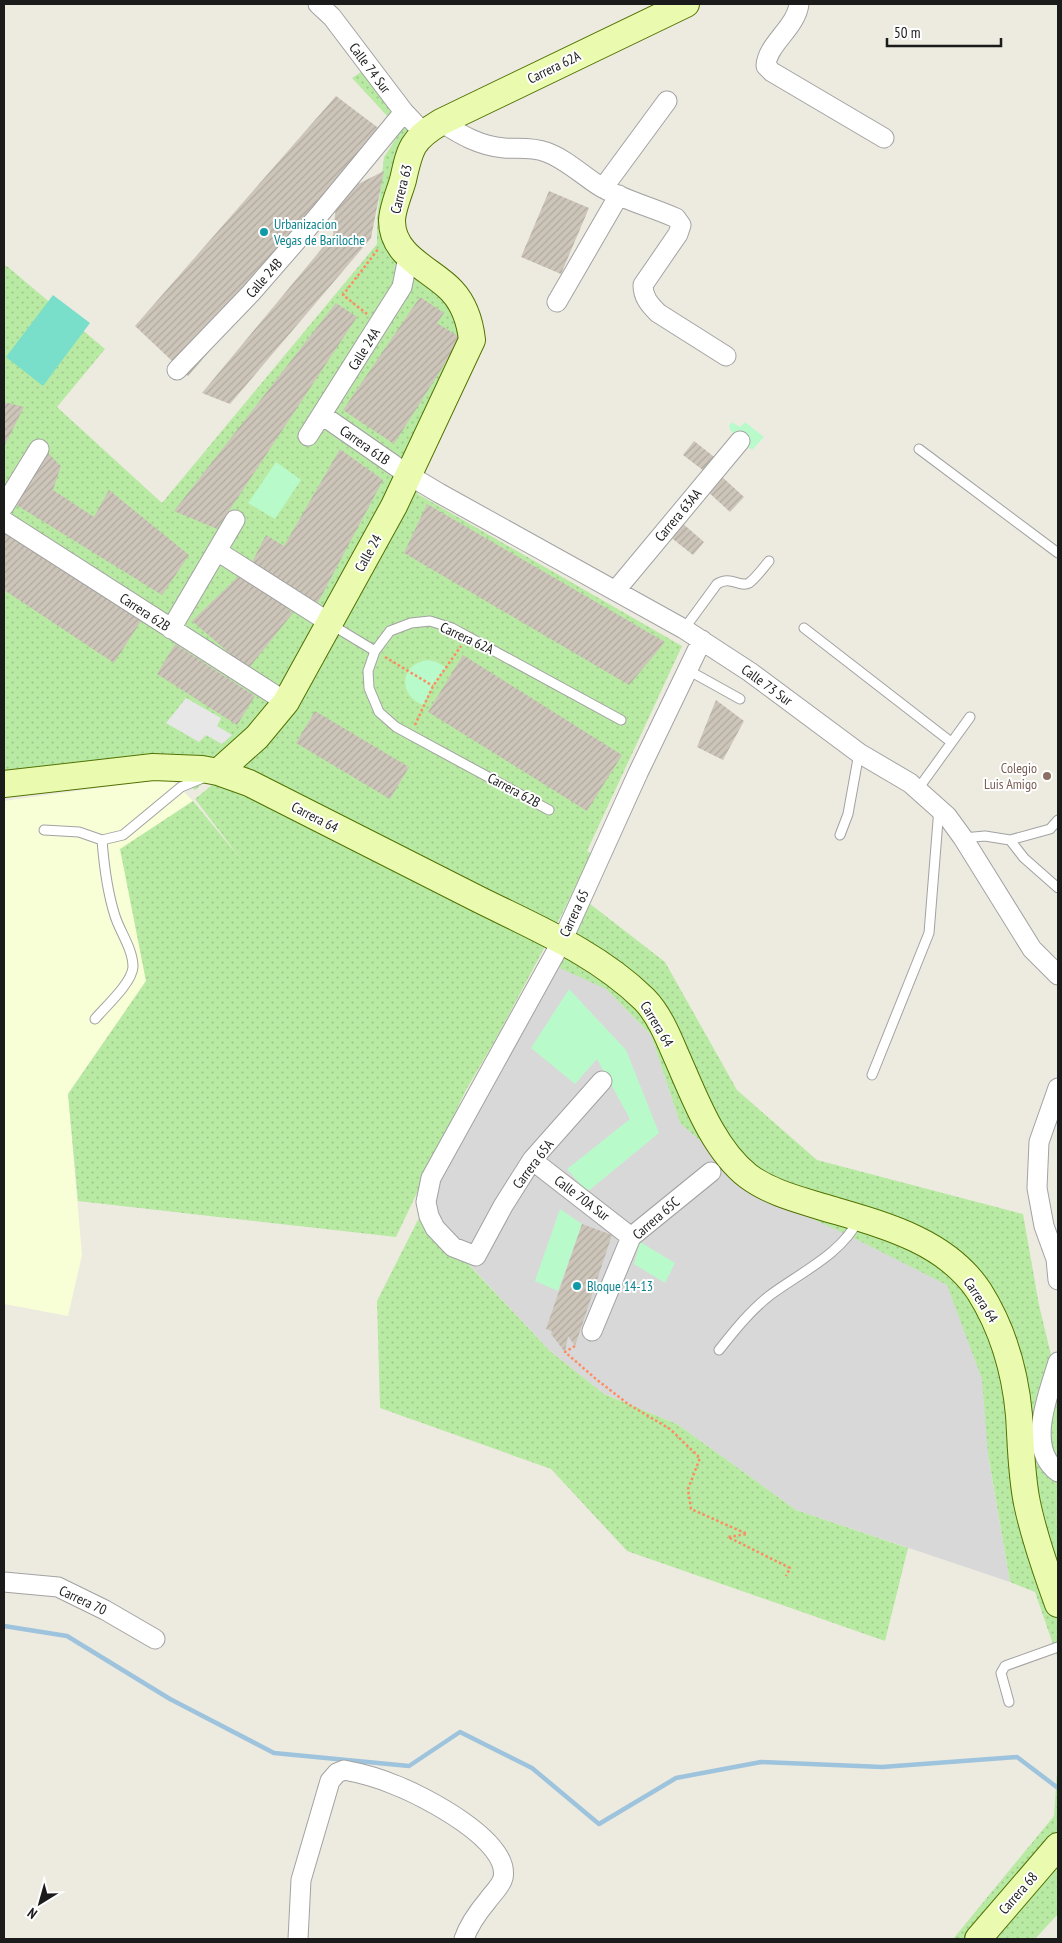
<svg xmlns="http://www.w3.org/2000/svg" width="1062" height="1943" font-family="'PT Sans Narrow',sans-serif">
<defs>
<pattern id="grass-dots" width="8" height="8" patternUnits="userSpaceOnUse" patternTransform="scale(1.25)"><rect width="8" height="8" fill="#b9eaa3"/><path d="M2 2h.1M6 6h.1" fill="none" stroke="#9ec88c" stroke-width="1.8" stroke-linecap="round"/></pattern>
<pattern id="building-hatch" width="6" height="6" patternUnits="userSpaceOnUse" patternTransform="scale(1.25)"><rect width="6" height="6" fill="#cdc5b9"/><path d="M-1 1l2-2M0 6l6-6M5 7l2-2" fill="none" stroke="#afa99e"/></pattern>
</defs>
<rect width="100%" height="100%" fill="#edebe0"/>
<path fill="#d9d8d8" d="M562,941L606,989L651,1035L680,1123L934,1248L1003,1374L988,1455L1010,1582L796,1510L677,1424L604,1394L550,1351L435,1228L434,1174Z"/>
<path fill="#f8ffd7" d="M170,778L193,801L121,849L146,981L68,1094L82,1255L68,1316L4,1304V801Z"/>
<path fill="url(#grass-dots)" d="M361,72L417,134L389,225L445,300L456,321L464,351L406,453L418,494L682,646L587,851L591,853L560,918L498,1035L466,1090L396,1237L78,1201L68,1094L146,981L120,849L193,801L240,858L195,799L223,776L238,755L195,790L170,771L4,793V265L8,267L105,349L57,407L162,503L377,244V219L384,157L401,131L352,78Z
M576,893L665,962L737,1090L817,1160L1023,1214L1039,1305L1058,1384V1659L1035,1592L1010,1582L988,1454L982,1379L947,1285L852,1237L765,1197L680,1123L651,1035L606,989L542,960Z
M422,1212L437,1244L456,1251L550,1351L604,1394L677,1424L796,1510L908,1548L885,1641L627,1551L551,1469L380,1408L377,1301Z
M1058,1758V1914L1035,1939H953L1054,1816Z"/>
<path fill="#b9faca" d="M732,422L740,427L745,422L764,437L752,450L732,433L729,426Z
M276,462L301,480L275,519L248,503Z
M428,660L436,662L446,667L433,686L423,705C397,695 400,663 428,660Z
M569,989L626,1050L659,1133L587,1192L567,1169L630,1119L597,1059L575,1084L531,1048Z
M560,1209L582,1224L558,1291L535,1281Z
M640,1242L675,1263L665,1283L634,1264Z"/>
<path fill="#7adfca" d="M53,295L90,323L43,386L6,357Z"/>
<path fill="#e7e7e7" d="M186,698L221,718L217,726L232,735L222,744L206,735L199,742L166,723Z"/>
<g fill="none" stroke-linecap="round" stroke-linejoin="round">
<path stroke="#9ec3dd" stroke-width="4.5" d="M4,1626L67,1636L170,1699L274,1753L409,1766L460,1732L532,1768L599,1824L676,1778L761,1762L882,1767L1017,1757L1058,1788"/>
</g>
<path fill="url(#building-hatch)" d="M336,96L393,139L352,187L384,171L371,238L230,404L202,393L333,235L336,205L188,376L135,326Z
M549,191L589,208L561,274L521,257Z
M420,297L444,313L437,323L461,338L394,444L343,410Z
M336,303L357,317L217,529L174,511Z
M4,402L24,407L4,447Z
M694,441L718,460L708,474L683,455Z
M340,449L383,480L315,608L251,564L266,535L284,546Z
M47,452L61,466L53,490L94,517L109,490L189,555L162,595L10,501Z
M720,475L744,497L730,512L706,490Z
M427,504L665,642L629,685L404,553Z
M681,522L704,542L693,555L669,536Z
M4,525L145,615L114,663L4,590Z
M243,572L293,613L248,669L192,621Z
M175,644L255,696L237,725L157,674Z
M463,655L622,755L587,811L428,712Z
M716,700L744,721L723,760L697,747Z
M315,711L409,767L390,799L296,743Z
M582,1224L612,1235L575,1346L568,1336L565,1352L551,1334L552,1331L546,1329Z"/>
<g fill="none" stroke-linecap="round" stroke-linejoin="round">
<g stroke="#a2a2a2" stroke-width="11">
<path id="lane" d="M919,449L1058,553
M332,625L375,651L390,631L411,623L430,621L452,628L621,720
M804,628L951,742
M684,629L717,584C731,575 739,588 749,583C756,578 763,568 769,561
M375,651L368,671L369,688L379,712L396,727L549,810
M686,669L740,699
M918,789L970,717
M44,830L79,832L102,840L123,835L181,787L205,777
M840,835L848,814L859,753
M963,838L985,836L1010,840L1050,829L1058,820
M1010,840L1024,858L1058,888
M95,1019C105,1007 132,983 133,967C133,949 120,932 115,916C107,891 104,866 102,840
M872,1075L929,933L939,808
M719,1350C734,1331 750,1311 769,1296C798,1274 842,1254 858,1220
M1009,1702L1001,1673L1005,1666L1058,1647"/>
</g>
<g stroke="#a2a2a2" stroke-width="21">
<path id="street" d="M318,4L332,17L404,112L423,132
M799,4C796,28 767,44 766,66L772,72L884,138
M441,122C461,135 480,146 504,148C518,149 532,147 546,152C566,159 583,176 601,187C624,200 651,207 676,218L681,225L678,234L643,285C643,297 649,304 658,313L726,356
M603,188L667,101
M557,302L619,195
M177,370L251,293L319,215L404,112
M322,415L407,474L439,493L684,629L750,672L859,753L910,783L947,816L963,838L1032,949L1058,975
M308,436L402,287L408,257
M4,506L39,449
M4,521L286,702
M217,551L330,623
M616,590L740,441
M171,629L235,520
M602,1081L532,1160L503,1206L476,1256L453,1247L435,1228L429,1216L426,1202L431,1178L562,941L638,773L702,640
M1058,1088L1039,1142L1037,1188L1044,1226L1056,1259L1058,1280
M532,1160L631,1237
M592,1331L631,1237L711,1172
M1058,1362C1049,1393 1025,1448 1058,1472
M4,1582L58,1587L105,1610L155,1639
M298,1939L301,1880L330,1781L337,1773L344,1770C360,1773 379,1778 395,1785C424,1796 511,1841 503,1878C501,1886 493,1893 488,1900C478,1912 469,1924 464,1939"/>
</g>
<g stroke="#527202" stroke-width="28">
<path id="secondary" d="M218,772L257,737L286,702L394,506L472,340C470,322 465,305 452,291C433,270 392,257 392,221C392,209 400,191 403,180C410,148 412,139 441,122L686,4
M4,784L153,767L202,769L218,772L249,783C325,822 402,860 478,899C536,928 597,953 644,999C658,1013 667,1034 675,1053C693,1093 712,1148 748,1176C768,1191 793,1198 816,1205C875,1223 943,1237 979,1291C1003,1329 1015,1371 1019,1415C1021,1444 1021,1474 1027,1503C1034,1537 1046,1571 1058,1604
M978,1939L1058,1846"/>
</g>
<path stroke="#fd8c60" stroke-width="2.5" stroke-dasharray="2.5 2.5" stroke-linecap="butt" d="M367,314L343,295L379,248
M385,657L433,686
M415,725L433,686L461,646
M575,1346L565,1352L596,1379L628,1404L670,1429L700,1458L688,1489L691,1509L747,1534L728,1537L790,1568L786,1576"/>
<use href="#lane" stroke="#fff" stroke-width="9"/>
<use href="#street" stroke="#fff" stroke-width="19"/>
<use href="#secondary" stroke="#eafbb0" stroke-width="26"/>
</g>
<g fill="#0f9aa8" stroke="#fff" stroke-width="2">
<circle cx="264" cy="232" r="5"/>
<circle cx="577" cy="1286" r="5"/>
</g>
<circle fill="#8d6e63" stroke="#fff" stroke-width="2" cx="1047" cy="776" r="5"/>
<g text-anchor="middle" stroke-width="4" stroke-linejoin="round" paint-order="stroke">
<g font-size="14" fill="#1b1b1b" stroke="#fff">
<text transform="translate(554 67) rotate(-26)" y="5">Carrera 62A</text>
<text transform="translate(370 68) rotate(53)" y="5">Calle 74 Sur</text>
<text transform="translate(401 189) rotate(-76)" y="5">Carrera 63</text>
<text transform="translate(264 278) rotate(-49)" y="5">Calle 24B</text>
<text transform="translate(364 349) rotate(-58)" y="5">Calle 24A</text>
<text transform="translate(365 445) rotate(35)" y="5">Carrera 61B</text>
<text transform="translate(678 515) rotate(-50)" y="5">Carrera 63AA</text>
<text transform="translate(368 553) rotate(-61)" y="5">Calle 24</text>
<text transform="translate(145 612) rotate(33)" y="5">Carrera 62B</text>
<text transform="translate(467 638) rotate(25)" y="5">Carrera 62A</text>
<text transform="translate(767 685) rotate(36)" y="5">Calle 73 Sur</text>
<text transform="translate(514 790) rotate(28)" y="5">Carrera 62B</text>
<text transform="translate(315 817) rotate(27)" y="5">Carrera 64</text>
<text transform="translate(574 913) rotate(-65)" y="5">Carrera 65</text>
<text transform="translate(657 1024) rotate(59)" y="5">Carrera 64</text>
<text transform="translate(533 1164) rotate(-53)" y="5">Carrera 65A</text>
<text transform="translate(582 1198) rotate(37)" y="5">Calle 70A Sur</text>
<text transform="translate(656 1218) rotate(-41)" y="5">Carrera 65C</text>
<text transform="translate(981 1300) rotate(57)" y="5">Carrera 64</text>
<text transform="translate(83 1600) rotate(25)" y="5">Carrera 70</text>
<text transform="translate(1018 1893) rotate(-49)" y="5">Carrera 68</text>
</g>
<g font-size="14" fill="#0d838f" stroke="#fff" text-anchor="start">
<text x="274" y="229">Urbanizacion<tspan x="274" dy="16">Vegas de Bariloche</tspan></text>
<text x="587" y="1291">Bloque 14-13</text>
</g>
<g font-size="14" fill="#785e54" stroke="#fff" text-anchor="end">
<text x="1037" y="773">Colegio<tspan x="1037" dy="16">Luis Amigo</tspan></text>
</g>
</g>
<rect width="1062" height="1943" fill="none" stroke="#1b1b1b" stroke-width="10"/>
<g transform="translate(40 1903) rotate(217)" stroke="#ffffff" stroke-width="4" paint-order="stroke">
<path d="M0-4L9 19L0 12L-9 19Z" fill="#1b1b1b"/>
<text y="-8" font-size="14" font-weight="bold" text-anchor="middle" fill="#1b1b1b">N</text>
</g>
<path d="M887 38v8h114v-8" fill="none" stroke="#1b1b1b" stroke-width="2.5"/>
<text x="894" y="38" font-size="15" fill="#1b1b1b" stroke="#ffffff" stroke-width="4" paint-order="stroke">50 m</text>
</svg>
